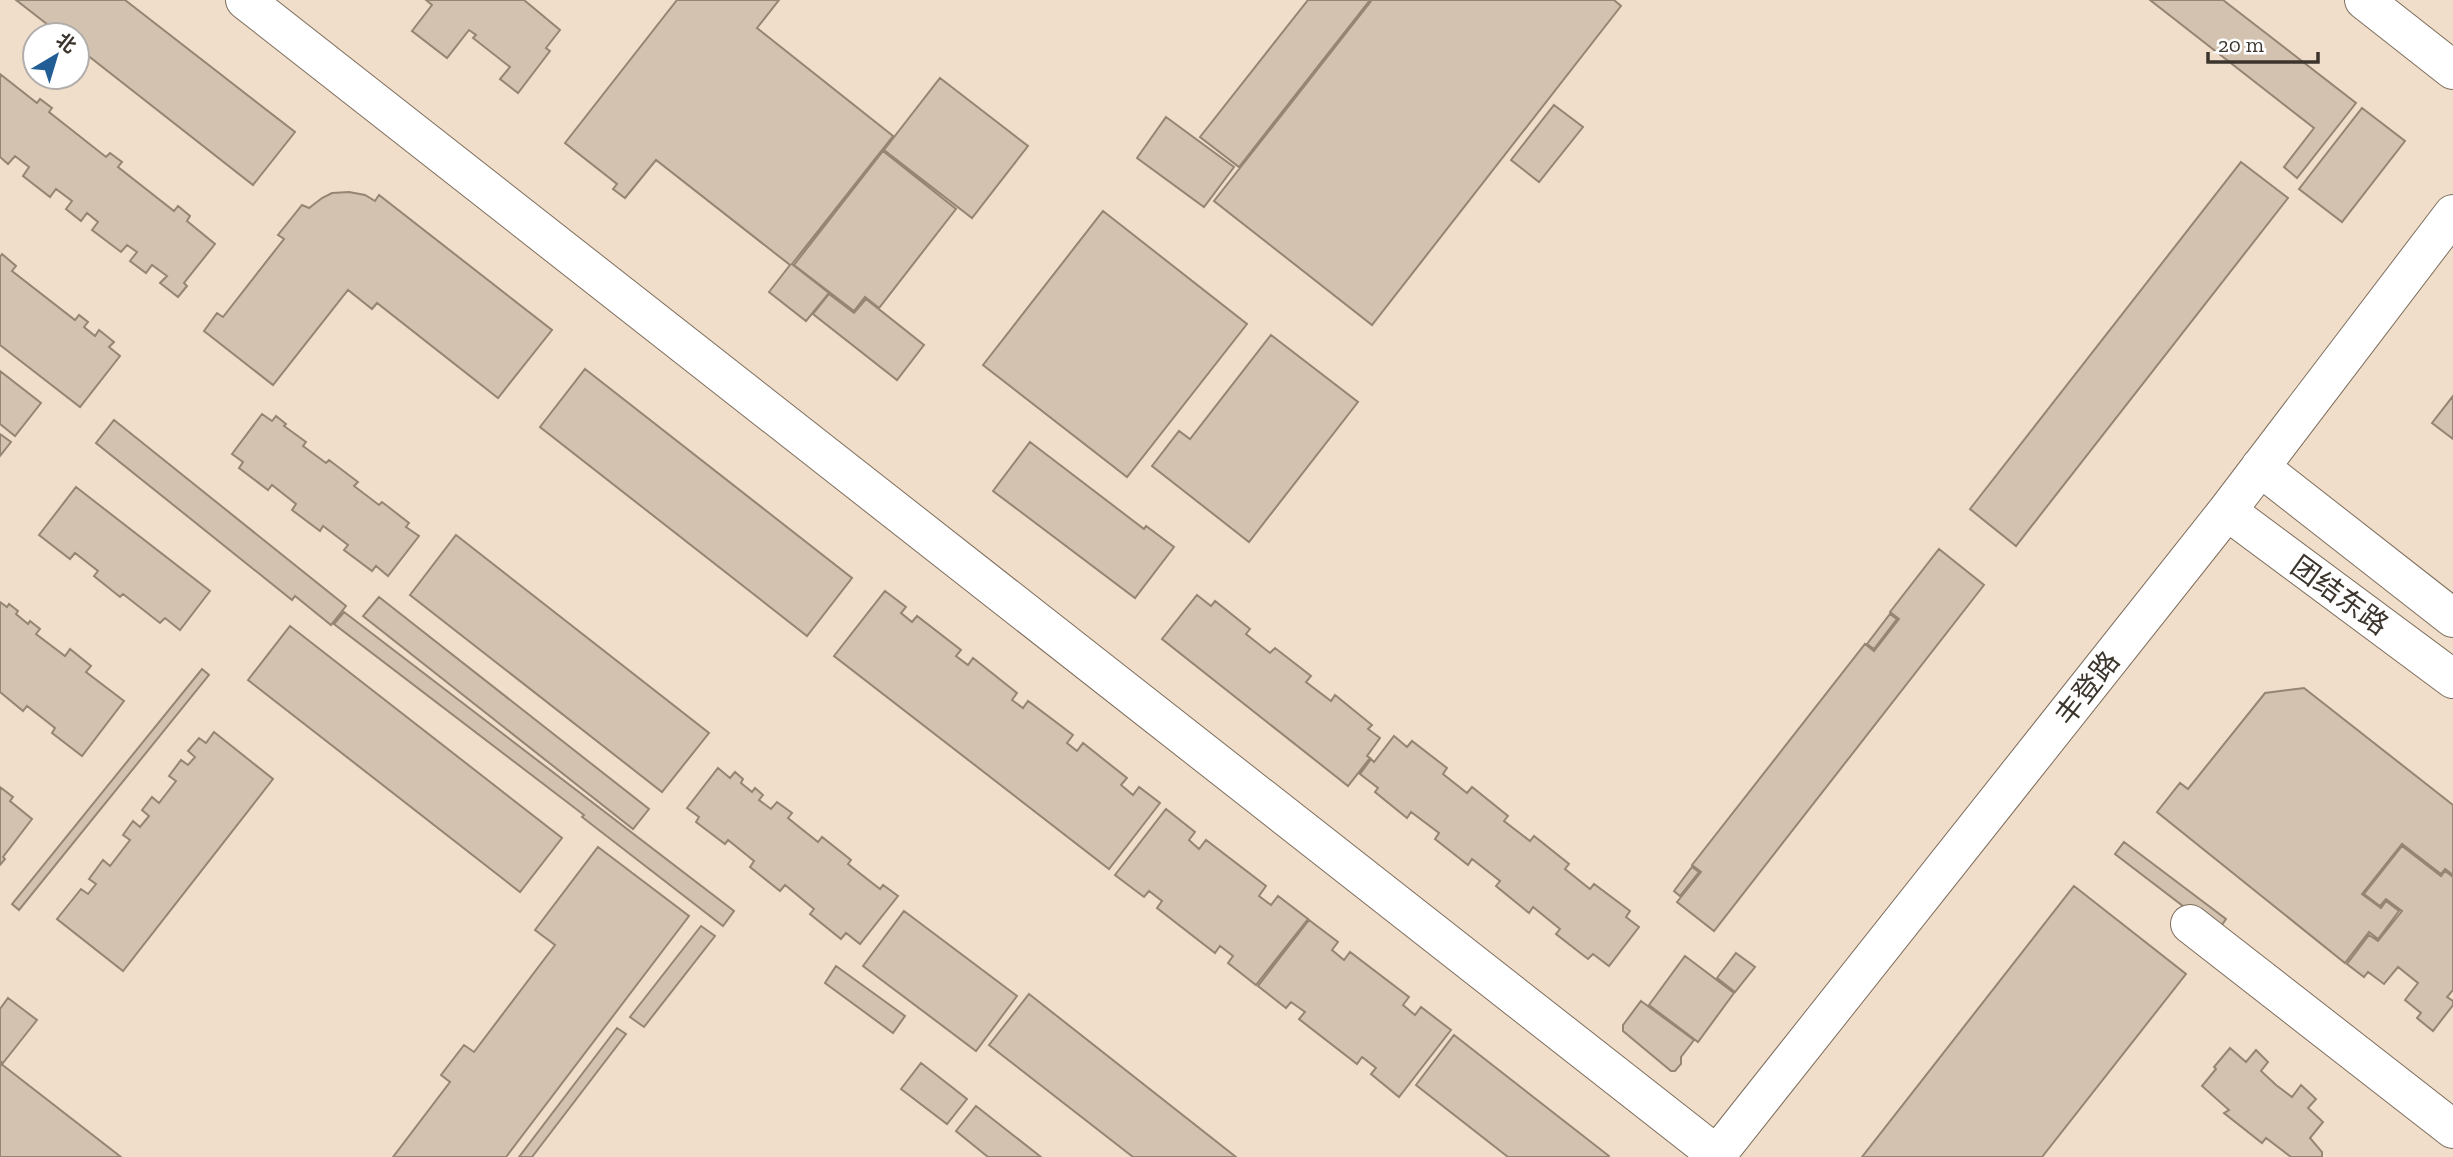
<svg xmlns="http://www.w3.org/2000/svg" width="2453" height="1157" font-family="'Zilla Slab','Noto Sans SC',serif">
<rect width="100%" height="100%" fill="#f0deca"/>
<path fill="#d3c2af" stroke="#958573" stroke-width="2" d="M16,0H125L295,132L253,185L77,47V35H61Z
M426,0H524L560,30L546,48L550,51L518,93L500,79L510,67L473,38L476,35L469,30L447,58L412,31L432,5Z
M677,0H779L757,28L893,136L792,264L829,293L806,321L769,292L790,265L656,160L625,198L613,189L617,184L565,143Z
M1308,0H1370L1239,167L1200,137Z
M1372,0H1614L1621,6L1372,325L1214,201Z
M2150,0H2223L2356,103L2297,178L2284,167L2314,128Z
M0,74L37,103L40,99L52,108L49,112L106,157L110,153L122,162L118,167L174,211L178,206L190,216L187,221L215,244L184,283L187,286L178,297L160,283L167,276L152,265L146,273L130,261L137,252L127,245L121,252L92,230L98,222L87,213L81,221L66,209L72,201L56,189L50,197L23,176L29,167L15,156L8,164L0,157Z
M940,78L1028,146L972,218L884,150Z
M1554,105L1583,127L1539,182L1511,160Z
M2362,108L2405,141L2342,222L2299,189Z
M1166,117L1234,167L1204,207L1137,158Z
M883,151L956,209L879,308L865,297L854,311L794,265Z
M2241,162L2288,198L2016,546L1970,509Z
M349,192L365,195L375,201L379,195L552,330L498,398L377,303L372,309L348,290L273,385L204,331L217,313L223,317L284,239L278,235L302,205L309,208L322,198L332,193Z
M1103,211L1247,324L1127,477L983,365Z
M2,254L16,266L12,271L75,320L79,315L88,322L84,327L95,336L99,330L114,342L109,347L120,356L80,407L0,345V257Z
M829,294L854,313L866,299L924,345L897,380L813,314Z
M1271,335L1358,402L1249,542L1152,466L1179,431L1190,439Z
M585,369L852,578L807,636L540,427Z
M0,371L41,403L15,436L0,424Z
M2453,396V439L2432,423Z
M262,414L272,421L276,416L286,424L284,426L306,442L303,446L326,463L329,460L358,482L354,486L379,505L382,502L409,523L406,527L419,536L388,576L376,566L372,571L344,550L348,545L323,526L320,531L292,510L296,504L272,485L268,490L239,468L243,462L232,454Z
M114,420L346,606L331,625L295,596L292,600L96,443Z
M0,434L11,442L0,456Z
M1030,442L1144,529L1146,526L1174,547L1135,598L993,491Z
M76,487L210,591L180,630L165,618L160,623L123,594L120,597L94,576L98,571L75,553L70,559L39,535Z
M456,535L709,733L662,792L410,595Z
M1939,549L1984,585L1714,931L1677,902L1701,872L1692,865L1865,644L1874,651L1899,619L1890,612Z
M885,591L906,607L901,613L912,622L917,616L961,650L956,656L968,665L973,658L1017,693L1012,700L1023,708L1028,701L1073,735L1067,743L1077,751L1083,743L1127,778L1121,785L1133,795L1139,787L1160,803L1109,869L834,656Z
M1197,595L1211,606L1215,601L1250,629L1246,634L1270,653L1275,648L1311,676L1306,682L1331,701L1335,695L1372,725L1368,729L1380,738L1367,756L1370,758L1348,786L1162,639Z
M379,597L649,809L633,829L363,616Z
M0,602L7,607L9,604L18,611L16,614L28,624L30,621L40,629L36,634L65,656L70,649L91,666L86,672L124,701L82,756L52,733L55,728L27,706L23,711L0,692Z
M344,612L734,911L723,926L582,817L584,815L334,624Z
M1890,614L1897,619L1874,649L1867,644Z
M290,626L562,838L520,892L248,680Z
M202,669L209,675L19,910L12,904Z
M2304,688L2453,805V875L2445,869L2441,874L2402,844L2362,894L2381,908L2386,901L2399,911L2378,939L2369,932L2345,963L2157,812L2180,783L2188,789L2265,693Z
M214,732L273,779L123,971L57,919L81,889L88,894L96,884L89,879L103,860L110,866L130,840L123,835L133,821L140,827L149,816L142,810L152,797L159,803L176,781L169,776L181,760L188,765L195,757L188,751L199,738L206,743Z
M1394,736L1407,747L1412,741L1447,768L1443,774L1467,793L1472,787L1508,816L1504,821L1530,841L1534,836L1569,864L1565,869L1590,889L1594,884L1630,911L1626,917L1639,927L1609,966L1593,954L1588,959L1556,934L1560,929L1533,907L1529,913L1496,886L1500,881L1472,859L1468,865L1435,839L1439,833L1411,812L1407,818L1375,792L1378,788L1360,774L1371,759L1374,762Z
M718,768L730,778L735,772L743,779L741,783L752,792L755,788L763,795L759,800L771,809L777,802L792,813L788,818L818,842L822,837L851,860L848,864L880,889L883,885L898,896L860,944L846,933L841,939L810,914L814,909L785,885L780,891L750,867L754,861L728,840L725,844L696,822L699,817L687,808Z
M0,787L13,797L10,801L32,819L3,857L5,859L0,865Z
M1166,809L1195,832L1189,840L1199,849L1206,840L1266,886L1259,896L1271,905L1278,896L1308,919L1256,985L1228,963L1233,956L1220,946L1215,953L1157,908L1162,901L1149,891L1144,897L1115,875Z
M2124,842L2226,919L2217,932L2115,854Z
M2402,846L2441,876L2445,871L2453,877V990L2447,997L2453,1001V1005L2433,1031L2417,1018L2421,1013L2405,1000L2418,983L2398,967L2384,984L2368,972L2364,977L2347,964L2369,935L2378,941L2402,911L2386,899L2380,906L2364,894Z
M598,847L689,916L506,1157H393L450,1082L441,1075L464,1045L474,1052L555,945L535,930Z
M1692,867L1699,872L1680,896L1674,891Z
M2074,886L2186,974L2042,1157H1862Z
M904,911L1017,996L976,1051L863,966Z
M1309,920L1338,942L1332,950L1344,960L1350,952L1409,997L1403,1005L1415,1015L1421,1007L1451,1030L1399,1097L1371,1074L1376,1068L1362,1057L1357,1064L1299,1019L1305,1012L1291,1002L1286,1008L1258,986Z
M701,926L715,936L644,1027L630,1017Z
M1736,953L1755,967L1735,992L1717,978Z
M1685,956L1734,993L1698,1042L1649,1005Z
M836,966L905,1016L893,1033L825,983Z
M1029,994L1236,1157H1133L989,1045Z
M8,998L37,1020L3,1063L0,1061V1009Z
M1641,1001L1694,1040L1681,1057V1064L1675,1071H1671L1623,1031V1025Z
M617,1028L626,1034L532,1157H519Z
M1454,1035L1609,1156L1608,1157H1508L1416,1085Z
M2230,1048L2246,1062L2256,1050L2268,1062L2261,1071L2276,1085L2292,1097L2301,1085L2316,1099L2308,1108L2323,1122L2310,1138L2322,1152V1157H2291L2266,1138L2262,1143L2224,1113L2229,1110L2202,1086L2216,1069L2214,1067Z
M0,1063L121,1157H0Z
M921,1063L967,1099L947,1124L901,1089Z
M976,1106L1041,1157H988L956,1131Z"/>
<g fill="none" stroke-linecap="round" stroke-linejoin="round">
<g stroke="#7e6e5d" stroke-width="40">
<path id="minor" d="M245,0L1717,1155
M2364,0L2453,70
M2260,467L2453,618
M2227,511L2453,679
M2190,924L2453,1129
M1715,1157L2227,511L2453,214"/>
</g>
<use href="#minor" stroke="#fff" stroke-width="38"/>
</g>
<g text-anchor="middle" stroke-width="6" stroke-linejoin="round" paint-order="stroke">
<g font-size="28" fill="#3c352e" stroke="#fff">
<text transform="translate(2340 595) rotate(36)" y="10">团结东路</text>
<text transform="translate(2087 688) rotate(-52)" y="10">丰登路</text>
</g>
</g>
<g transform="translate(56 56) rotate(38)"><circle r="33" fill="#ffffff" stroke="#b1aeab" stroke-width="2"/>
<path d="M0-5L12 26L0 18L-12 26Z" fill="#225e95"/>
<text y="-10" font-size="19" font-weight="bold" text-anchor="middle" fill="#3c352e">北</text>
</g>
<path d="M2208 52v10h110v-10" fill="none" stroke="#3c352e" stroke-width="3.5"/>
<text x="2218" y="52" font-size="21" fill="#3c352e" stroke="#ffffff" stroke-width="5" paint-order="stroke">20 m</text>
</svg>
